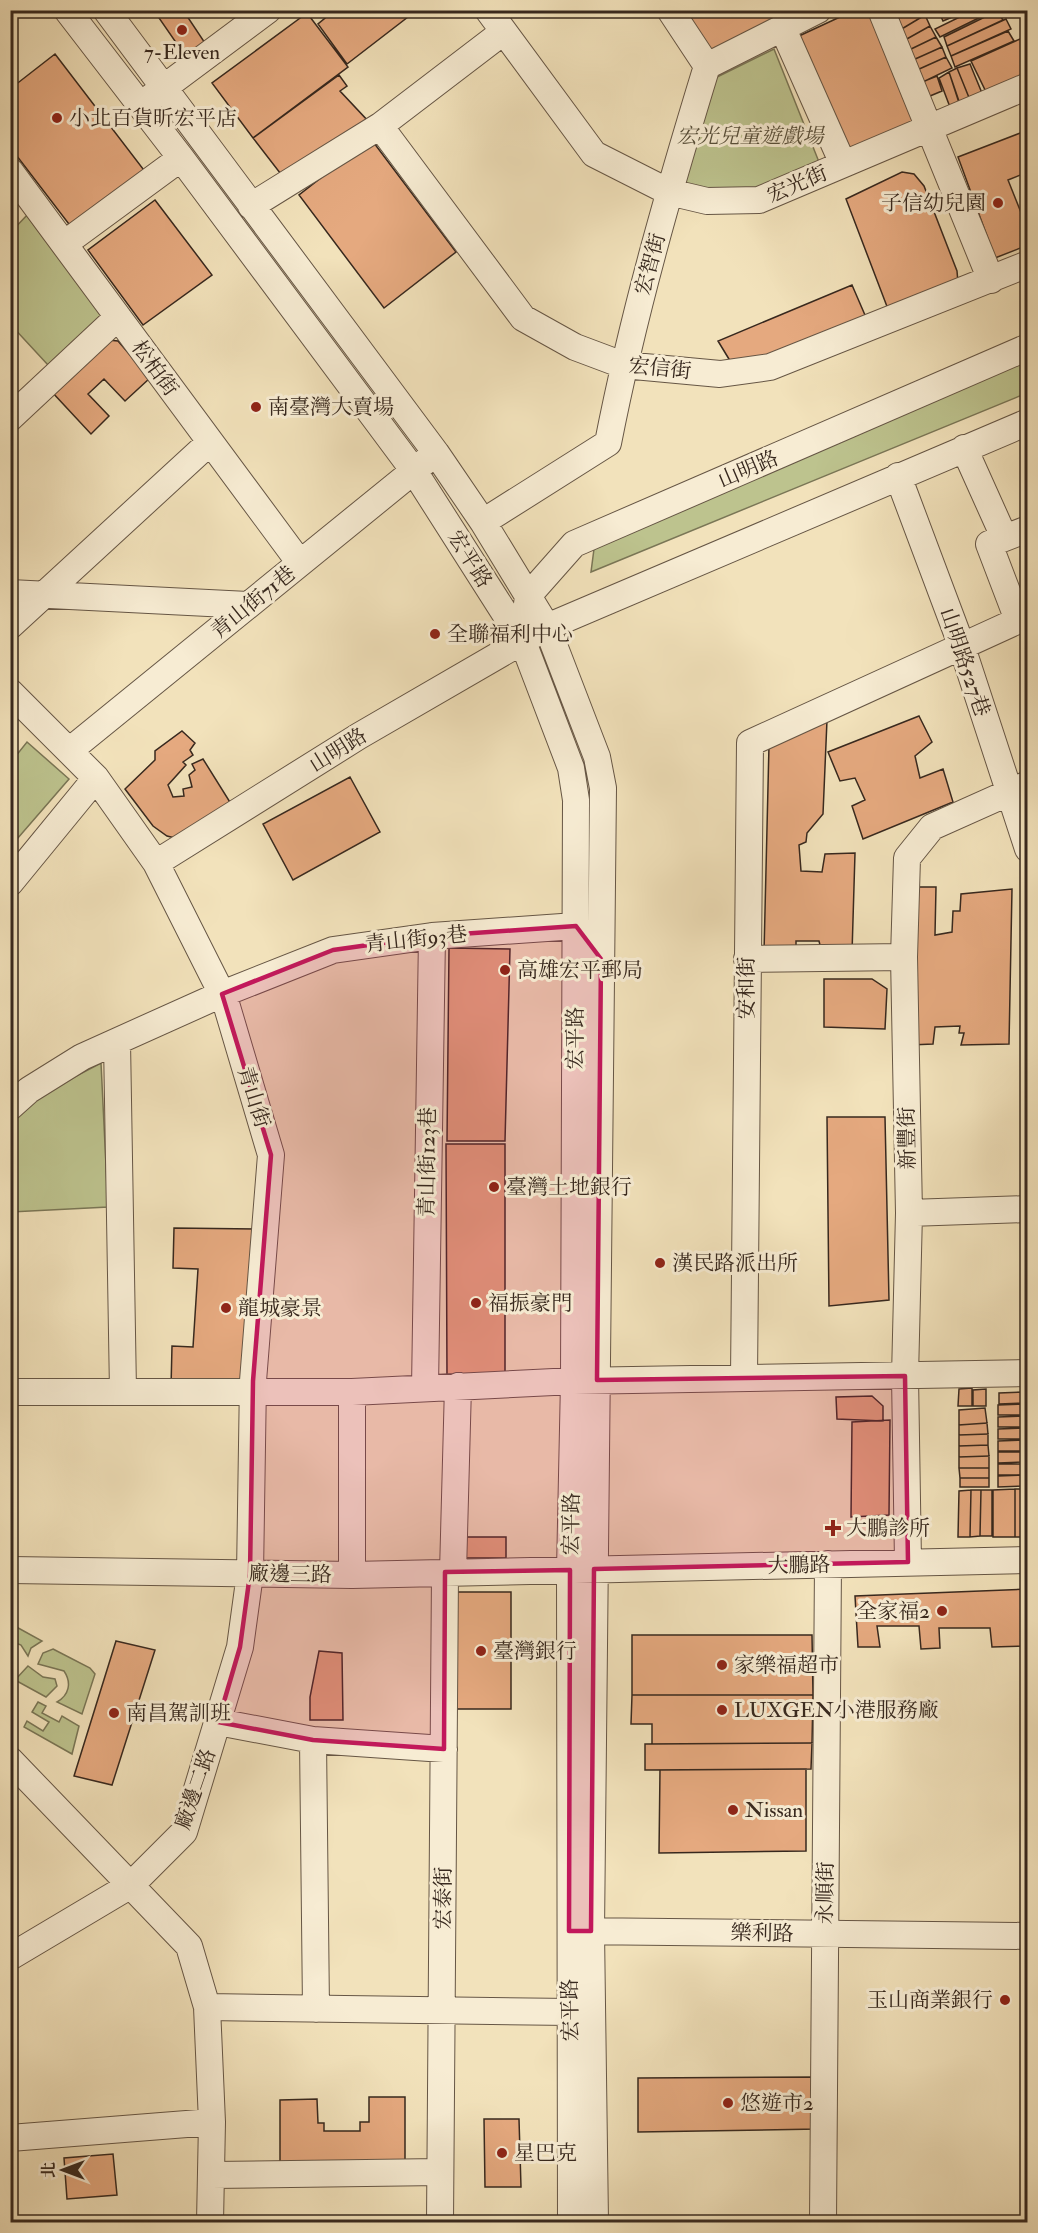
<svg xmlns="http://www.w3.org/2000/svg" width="1038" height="2233" font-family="'IM FELL Double Pica','Noto Serif TC',serif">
<rect width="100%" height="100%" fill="#f2e2bb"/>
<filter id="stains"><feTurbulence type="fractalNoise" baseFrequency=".00333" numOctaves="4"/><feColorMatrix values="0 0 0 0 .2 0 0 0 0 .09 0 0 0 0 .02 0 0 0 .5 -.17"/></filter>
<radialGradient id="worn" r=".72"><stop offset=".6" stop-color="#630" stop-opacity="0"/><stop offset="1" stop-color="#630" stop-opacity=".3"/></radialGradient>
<path fill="#bdc38e" stroke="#7a7656" stroke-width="1.5" d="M774,49L821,167L757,193L677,188L709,81Z
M31,211L108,312L48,365L11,325L10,233Z
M1027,357V393L591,572L594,549Z
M27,742L69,779L11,846V762Z
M101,1063L108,1207L11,1212V1120L40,1095Z
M11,1624L42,1641L31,1648L28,1656L21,1645L11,1641Z
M53,1649L90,1668L95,1674L82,1714L57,1702C69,1695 72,1683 64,1671L38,1664L43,1653Z
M28,1666L43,1677L55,1679L57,1686L46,1697L15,1680Z
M38,1702L46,1706L42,1713L59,1722L62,1716L79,1726L72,1754L24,1727L27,1721L43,1731L49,1722L32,1712Z"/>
<path fill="#e5a97f" stroke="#37281e" stroke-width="1.5" d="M169,10H183L205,43L186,57L159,18Z
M335,10H417L347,64L318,24Z
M701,10H799L709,56L685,20Z
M855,10H865L874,21L914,116L912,130L848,155L799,36Z
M911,10H923L925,15L900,30L896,20Z
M943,10H969L943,21L939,12Z
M974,10H995L940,37L935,29Z
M997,11L1003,20L947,46L944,37Z
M307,13L348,67L253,138L212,83Z
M925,15L930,26L905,40L900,30Z
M1006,19L1011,29L951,56L947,46Z
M930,26L936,37L909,50L905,40Z
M1008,31L1014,41L955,67L951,56Z
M936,37L942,47L913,60L909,50Z
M1020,39L1028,55V83L990,100L971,61Z
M942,47L946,57L917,70L913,60Z
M55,54L150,178L75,232L10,147V89Z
M946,57L952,68L923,82L917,70Z
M970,64L984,98L972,105L957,68Z
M957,68L972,105L962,110L949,72Z
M949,72L962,112L953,115L939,78Z
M339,75L347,86L340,91L369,122L287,182L253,138Z
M937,76L942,91L918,101L912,86Z
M1028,130V172L1008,180L1028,230V245L995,258L958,157Z
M371,139L456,252L384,308L299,195Z
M902,172L914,174L924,186L957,271L958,283L891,317L846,199Z
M155,200L212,275L143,325L88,250Z
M852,285L868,322L735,369L718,341Z
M108,340L118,341L150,378L125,401L104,379L88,394L109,416L91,434L52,392Z
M919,716L932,742L915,756L920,778L943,769L953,802L863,839L852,806L865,800L855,778L840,781L828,752Z
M827,720L823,814L807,833L806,842L799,845L801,871L822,872L825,854L855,853L852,953H822L819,941H796V953H764L769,745Z
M182,731L195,743L190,750L193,755L183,762L186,765L168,785L173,797L184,796L183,789L192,787L189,775L195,770L192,764L203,759L233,807L179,839L167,836L153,826L125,789L155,760V751Z
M350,777L380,832L293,880L263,824Z
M913,887H936L935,935L952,932L953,911H960L961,894L1012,889L1009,1044L961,1045L964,1033H959L960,1026L935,1027L933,1044L910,1045Z
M449,948L510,949L505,1141H447Z
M824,979H872L887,989L885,1029L824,1027Z
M827,1117H885L889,1300L829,1306Z
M446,1144H505V1376L447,1377Z
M174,1228L262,1229L250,1387L171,1388L172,1346L193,1347L198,1269L173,1268Z
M972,1388V1406H958L959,1389Z
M986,1389V1406H973V1390Z
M1024,1392V1403L999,1404V1393Z
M872,1396L883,1406V1421L837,1419L836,1397Z
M1024,1404L1023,1415H998V1405Z
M985,1408L987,1423L959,1425V1410Z
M1024,1416V1427H998V1417Z
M890,1420L889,1515L851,1517L852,1422Z
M987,1423L988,1434L959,1435V1425Z
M1024,1428L1023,1439H998V1429Z
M988,1434V1445L959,1446V1435Z
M1024,1440L1023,1451H998V1441Z
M988,1445L989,1456L959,1457V1446Z
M998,1452H1024L1023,1462L998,1463Z
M989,1456V1468H959V1457Z
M998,1464H1024V1475H998Z
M959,1468H989V1478H960Z
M1024,1475L1023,1486L998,1487V1476Z
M960,1478H989V1487H960Z
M1015,1489V1537H993V1490Z
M1015,1489H1026V1537H1015Z
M971,1490L970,1537H958L959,1491Z
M971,1490H981L980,1536L970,1537Z
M981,1490H992V1536H980Z
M460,1537H506V1558H460Z
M1028,1589V1646L992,1647L990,1628H939L940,1648L921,1649L919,1626H877L880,1647H858L855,1596Z
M451,1592H511V1709H450Z
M632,1635H812L813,1695H632Z
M116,1641L155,1650L112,1785L74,1776Z
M319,1651L342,1653L343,1720H310V1697Z
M632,1695H813L812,1743L652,1744V1724H631Z
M812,1743L811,1769L645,1770V1744Z
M806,1769V1851L659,1853L660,1770Z
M817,2077L818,2129L638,2132V2078Z
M369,2097H405V2164L280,2165V2100L317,2099L318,2123H324V2131H360V2122H369Z
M484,2119H519L521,2187H485Z
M113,2154L117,2195L67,2199L64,2158Z
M39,2217L102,2222H39Z"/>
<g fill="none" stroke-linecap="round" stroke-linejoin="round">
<g stroke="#665645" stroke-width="28">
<path id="minor" d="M67,10L181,158L414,471L523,642L571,768L576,800L574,1381L570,1570L571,2222
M106,10L436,453L483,522L547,627L597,757L603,788L591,1931L595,2222
M488,10L594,154L669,192L707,201L759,200L1028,86
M670,10L707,66
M881,10L991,280
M783,29L843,164
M150,98L268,10
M380,126L523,318L575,347L623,365L720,374L770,367L1028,264
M10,171L300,563
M251,206L380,126L503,32
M64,244L181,158
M10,418L118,317
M964,448L1004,537
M898,476L961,644L1028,849
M483,522L608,443C633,315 669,190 707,66L818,10
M10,593L248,605
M526,612L528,596L574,544L1028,347
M1018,620L989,544L1028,529
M10,626L209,443
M10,692L96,778L156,863L225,1000L271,1155L253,1381L250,1574L240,1647L184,1832L131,1885L10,1957
M69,751L427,460
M156,863L359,736L547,627L1028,422
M10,883L96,778
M747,959L904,957
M117,1042L123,1391
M10,1107L29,1090L82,1057L222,994L333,950L432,936L576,926L586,939
M909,1213L1028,1209
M744,1377L750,743L1028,616
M425,1388L432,936
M10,1392H352L574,1381L1028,1373
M908,1562L905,1376L909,1213L904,957L907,858L932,827L1028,784
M10,1570L352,1575L1028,1560
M453,1572L458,1386
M352,1575V1392
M218,1722L313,1740L444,1749
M313,1740L316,2009
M10,1760L189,1946L207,2007L212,2122L210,2222
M575,1931L1028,1936
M207,2007L571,2012
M10,2138L212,2122
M212,2175L440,2172
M440,2222L445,1573
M823,2222L828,1564"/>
</g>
<use href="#minor" stroke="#f7ecd3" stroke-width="26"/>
</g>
<path fill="#c2185b" fill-opacity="0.2" stroke="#c2185b" stroke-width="4.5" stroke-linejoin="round" d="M576,926L601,959L597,1380L905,1376L908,1562L594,1569L591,1931H569L570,1570L445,1572L444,1749L313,1740L218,1722L240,1647L250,1574L253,1381L271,1155L222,994L333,950L432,936Z"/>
<g fill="#8f2418" stroke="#f7ecd3" stroke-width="2">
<circle cx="182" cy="30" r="6"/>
<circle cx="57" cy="118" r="6"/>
<circle cx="998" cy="203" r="6"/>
<circle cx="256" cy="407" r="6"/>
<circle cx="435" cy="634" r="6"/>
<circle cx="505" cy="970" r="6"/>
<circle cx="494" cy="1187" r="6"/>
<circle cx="660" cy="1263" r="6"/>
<circle cx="476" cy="1303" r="6"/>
<circle cx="226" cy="1308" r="6"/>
<path d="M830 1519h6v6h6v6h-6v6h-6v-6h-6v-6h6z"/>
<circle cx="942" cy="1611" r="6"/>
<circle cx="481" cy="1651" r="6"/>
<circle cx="722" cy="1665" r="6"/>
<circle cx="722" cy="1710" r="6"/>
<circle cx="114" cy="1713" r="6"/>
<circle cx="733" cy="1810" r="6"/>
<circle cx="1005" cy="2000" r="6"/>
<circle cx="728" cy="2103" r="6"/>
<circle cx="502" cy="2153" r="6"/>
</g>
<g text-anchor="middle" stroke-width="6" stroke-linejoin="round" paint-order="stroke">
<g font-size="21" fill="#37281e" stroke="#f7ecd3" text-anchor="start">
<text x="182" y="59" text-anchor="middle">7-Eleven</text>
<text x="69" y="125">小北百貨昕宏平店</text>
<text x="986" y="210" text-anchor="end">子信幼兒園</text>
<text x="268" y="414">南臺灣大賣場</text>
<text x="447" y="641">全聯福利中心</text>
<text x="517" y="977">高雄宏平郵局</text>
<text x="506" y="1194">臺灣土地銀行</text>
<text x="672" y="1270">漢民路派出所</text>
<text x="488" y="1310">福振豪門</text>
<text x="238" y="1315">龍城豪景</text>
<text x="846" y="1535">大鵬診所</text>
<text x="930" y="1618" text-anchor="end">全家福2</text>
<text x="493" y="1658">臺灣銀行</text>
<text x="734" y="1672">家樂福超市</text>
<text x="734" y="1717">LUXGEN小港服務廠</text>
<text x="126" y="1720">南昌駕訓班</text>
<text x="745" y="1817">Nissan</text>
<text x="993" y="2007" text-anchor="end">玉山商業銀行</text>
<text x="740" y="2110">悠遊市2</text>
<text x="514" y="2160">星巴克</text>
</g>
<g font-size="21" font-style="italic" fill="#584f3a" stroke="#f7ecd3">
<text x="750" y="143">宏光兒童遊戲場</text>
</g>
<g font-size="21" fill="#37281e" stroke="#f7ecd3">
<text transform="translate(797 184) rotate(-23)" y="7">宏光街</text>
<text transform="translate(650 264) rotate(-75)" y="7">宏智街</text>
<text transform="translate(155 368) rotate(54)" y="7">松柏街</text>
<text transform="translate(660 368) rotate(6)" y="7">宏信街</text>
<text transform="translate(748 469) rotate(-23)" y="7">山明路</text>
<text transform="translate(470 559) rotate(58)" y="7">宏平路</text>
<text transform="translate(253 602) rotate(-39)" y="7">青山街71巷</text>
<text transform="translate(965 662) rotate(71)" y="7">山明路527巷</text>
<text transform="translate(338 750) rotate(-32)" y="7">山明路</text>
<text transform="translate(416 939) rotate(-6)" y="7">青山街93巷</text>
<text transform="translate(746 988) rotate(-90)" y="7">安和街</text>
<text transform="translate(575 1038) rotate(-90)" y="7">宏平路</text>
<text transform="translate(254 1097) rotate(73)" y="7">青山街</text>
<text transform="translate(907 1138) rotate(-91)" y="7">新豐街</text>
<text transform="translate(427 1162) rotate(-89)" y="7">青山街123巷</text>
<text transform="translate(571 1524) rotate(-89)" y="7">宏平路</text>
<text transform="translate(799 1565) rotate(-1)" y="7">大鵬路</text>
<text transform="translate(290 1574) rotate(1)" y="7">廠邊三路</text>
<text transform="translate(195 1789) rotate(-71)" y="7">廠邊二路</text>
<text transform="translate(825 1893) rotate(-89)" y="7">永順街</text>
<text transform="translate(443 1898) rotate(-90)" y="7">宏泰街</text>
<text transform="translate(762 1933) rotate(1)" y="7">樂利路</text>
<text transform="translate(570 2010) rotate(-91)" y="7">宏平路</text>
</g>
</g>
<rect width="1038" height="2233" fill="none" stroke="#f2e2bb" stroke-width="36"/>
<rect x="12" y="12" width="1014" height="2209" fill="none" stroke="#37281e" stroke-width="3"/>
<rect x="18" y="18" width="1002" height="2197" fill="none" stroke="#37281e" stroke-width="1.5"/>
<g transform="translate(63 2170) rotate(270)" stroke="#f7ecd3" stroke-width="4.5" paint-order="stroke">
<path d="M0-4.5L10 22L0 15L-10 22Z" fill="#37281e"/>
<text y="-9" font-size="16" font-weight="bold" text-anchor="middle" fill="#37281e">北</text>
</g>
<rect width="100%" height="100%" filter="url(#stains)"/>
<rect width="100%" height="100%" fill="url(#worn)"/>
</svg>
